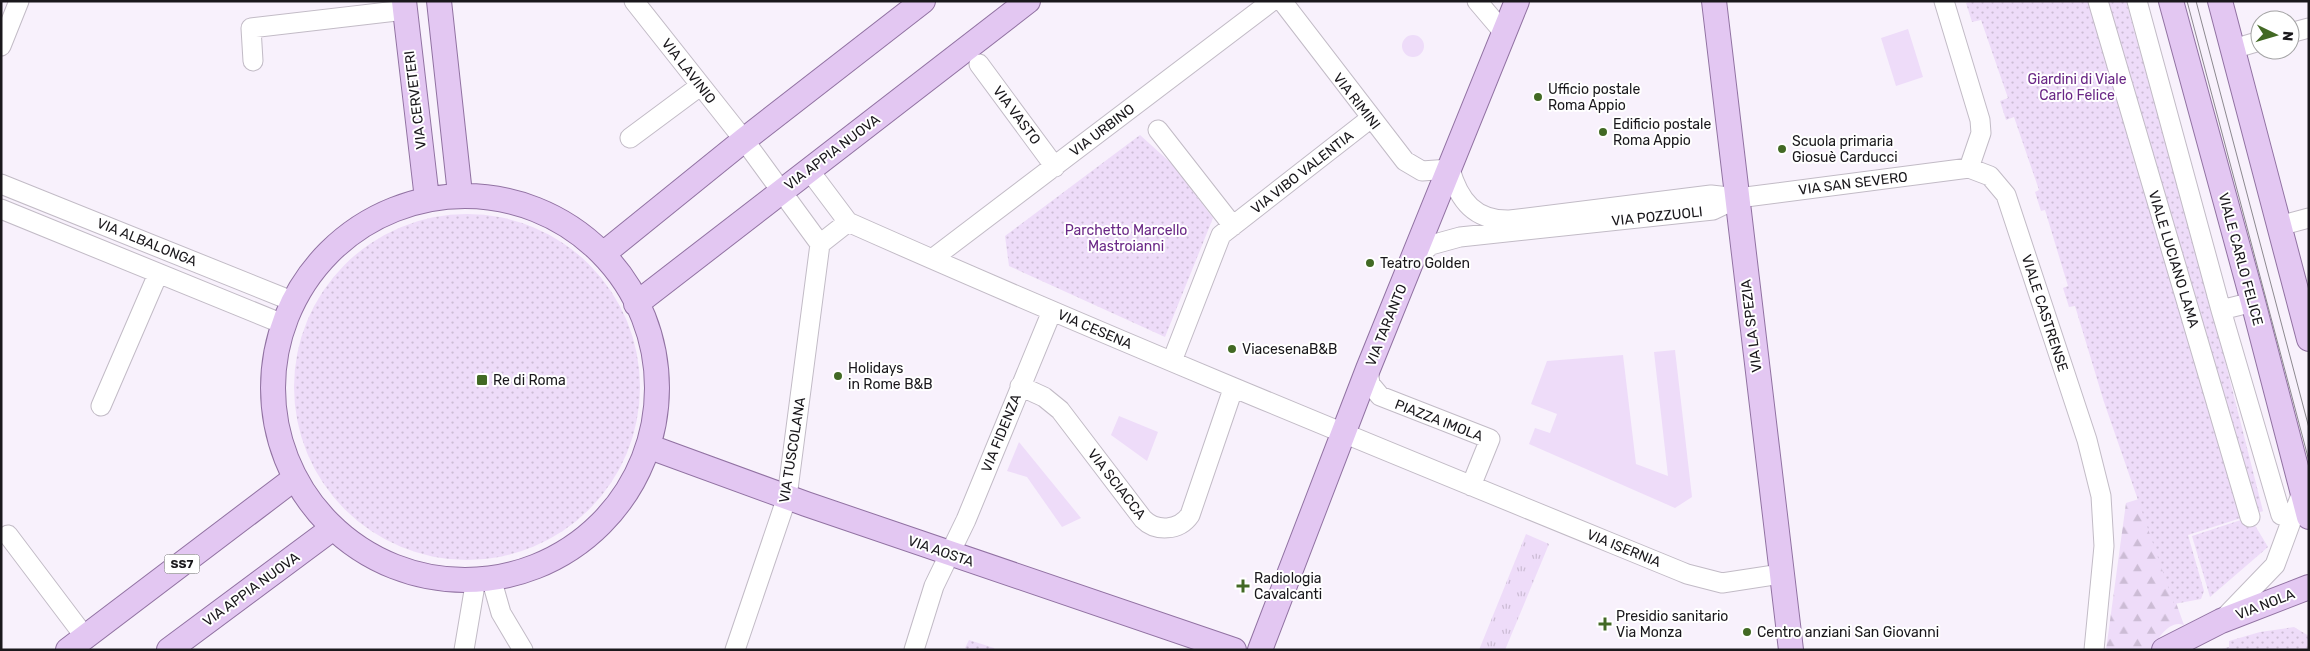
<svg xmlns="http://www.w3.org/2000/svg" width="2310" height="651" font-family="Rubik,sans-serif">
<defs>
<pattern id="grass-tufts" width="24" height="20" patternUnits="userSpaceOnUse" patternTransform="scale(1.25)"><rect width="24" height="20" fill="#eedcf9"/><path d="M3 7l-1-3M5 7V3M7 7l1-3M15 17l-1-3M17 17v-4M19 17l1-3" fill="none" stroke="#ccbcd5"/></pattern>
<pattern id="forest-firs" width="22" height="20" patternUnits="userSpaceOnUse" patternTransform="scale(1.25)"><rect width="22" height="20" fill="#eedcf9"/><path d="M5 1l3.5 6h-7zM16 11l3.5 6h-7z" fill="#ccbcd5"/></pattern>
<pattern id="park-dots" width="8" height="8" patternUnits="userSpaceOnUse" patternTransform="scale(1.25)"><rect width="8" height="8" fill="#eedcf9"/><path d="M2 2h.1M6 6h.1" fill="none" stroke="#ccbcd5" stroke-width="1.8" stroke-linecap="round"/></pattern>
</defs>
<rect width="100%" height="100%" fill="#f8f1fc"/>
<path fill="url(#grass-tufts)" d="M1526,534L1549,544L1505,650H1479Z"/>
<path fill="url(#forest-firs)" d="M2139,499L2184,625C2169,619 2157,640 2151,650H2106L2126,503Z"/>
<path fill="url(#park-dots)" d="M1972,1H2126L2213,313L2263,511L2188,535L2204,591L2201,599L2174,604L2104,402L2075,306L2069,307L2063,288L2068,286L2045,210L2041,211L2035,192L2039,190L2014,117L2006,120L2000,101L2008,98L1981,20L1972,22L1966,3Z
M1140,135L1171,163L1213,218L1165,337L1009,266L1005,236Z
M294 387a173 173 0 1 1 346 0a173 173 0 1 1-346 0Z
M2250,517L2268,547L2210,597L2192,536Z
M2294,627L2309,636V650H2218L2229,647V641L2260,632Z
M969,640L994,648L995,650H969L965,648Z"/>
<path fill="#eedcf9" d="M1908,29L1923,77L1896,86L1881,38Z
M1402 46a11 11 0 1 1 22 0a11 11 0 1 1-22 0Z
M1675,350L1692,497L1675,508L1529,444L1535,428L1550,433L1557,414L1531,404L1547,361L1623,355L1636,464L1668,476L1654,352Z
M1119,416L1158,432L1147,461L1111,435Z
M1019,442L1081,518L1062,527L1027,477L1007,471Z"/>
<g fill="none" stroke-linecap="round" stroke-linejoin="round">
<g stroke="#c2bbc6" stroke-width="21">
<path id="minor" d="M634,1L744,140L820,244L848,222L809,170
M1282,1L1405,161L1422,171L1450,169C1459,201 1475,221 1510,220L1711,195L1738,198L1969,168L1990,176L2006,195L2087,440L2101,496L2104,546L2094,650
M1477,1L1505,34
M1944,1L1980,120L1981,133L1969,168
M2098,1L2250,517
M2137,1L2221,310L2281,515
M2290,33L2309,28
M1,46L19,1
M2233,49L2260,41
M253,61L251,28L405,10
M979,64L1055,167
M1158,130L1233,226
M630,138L700,86
M1,184L292,301
M1,209L283,324
M848,222C1125,345 1406,459 1687,574L1722,583L1781,574
M2279,226L2309,218
M932,259L1272,1
M1413,260L1431,245L1460,237L1713,210L1738,198
M2221,310L2253,302
M1172,361L1221,235L1371,118
M1368,369L1370,384L1380,396L1490,439L1471,486
M1020,386L1044,397L1060,410L1143,519C1156,532 1179,531 1190,515L1233,389
M101,406L158,274
M8,535L85,637
M491,578L501,613L523,650
M2222,620L2275,565L2302,492
M464,650L476,579
M735,650L787,497L820,244
M914,650L934,586L966,520L1052,311"/>
</g>
<g stroke="#9172a2" stroke-width="26">
<path id="major" d="M404,1L427,199
M439,1L460,194
M1714,1L1791,650
M2171,1L2253,302L2309,517
M2220,1L2309,339
M273 388a192 192 0 1 1 384 0a192 192 0 1 1-384 0Z
M603,254L744,140L923,1
M636,304L1028,1
M650,447L806,504L1234,650
M68,650L295,478
M169,650L333,528
M1260,650L1368,369L1517,1
M2164,650L2221,621L2309,587"/>
</g>
<use href="#minor" stroke="#fff" stroke-width="19"/>
<use href="#major" stroke="#e3c7f2" stroke-width="24"/>
<path stroke="#8c888f" stroke-width="1" d="M2187,1L2309,461
M2196,1L2309,428"/>
</g>
<g fill="#426924" stroke="#fff" stroke-width="2">
<circle cx="1538" cy="97" r="5"/>
<circle cx="1603" cy="132" r="5"/>
<circle cx="1782" cy="149" r="5"/>
<circle cx="1370" cy="263" r="5"/>
<circle cx="1232" cy="349" r="5"/>
<circle cx="838" cy="376" r="5"/>
<rect x="476" y="374" width="12" height="12" rx="2.5"/>
<path d="M1240.5 578.5h5v5h5v5h-5v5h-5v-5h-5v-5h5z"/>
<path d="M1602.5 616.5h5v5h5v5h-5v5h-5v-5h-5v-5h5z"/>
<circle cx="1747" cy="632" r="5"/>
</g>
<g text-anchor="middle" stroke-width="4" stroke-linejoin="round" paint-order="stroke">
<rect fill="#fff" stroke="#5f5d60" stroke-width="1" x="164.5" y="554.5" width="35" height="19" rx="4"/>
<g font-size="12" font-weight="bold" fill="#1a181c">
<text x="182" y="568">SS7</text>
</g>
<g font-size="14" fill="#1a181c" stroke="#fff">
<text transform="translate(689 71) rotate(52)" y="5">VIA LAVINIO</text>
<text transform="translate(415 100) rotate(-97)" y="5">VIA CERVETERI</text>
<text transform="translate(1357 101) rotate(52)" y="5">VIA RIMINI</text>
<text transform="translate(1017 115) rotate(53)" y="5">VIA VASTO</text>
<text transform="translate(1102 130) rotate(-37)" y="5">VIA URBINO</text>
<text transform="translate(832 152) rotate(-37)" y="5">VIA APPIA NUOVA</text>
<text transform="translate(1302 172) rotate(-38)" y="5">VIA VIBO VALENTIA</text>
<text transform="translate(1853 183) rotate(-7)" y="5">VIA SAN SEVERO</text>
<text transform="translate(1657 216) rotate(-6)" y="5">VIA POZZUOLI</text>
<text transform="translate(147 242) rotate(22)" y="5">VIA ALBALONGA</text>
<text transform="translate(2174 259) rotate(73)" y="5">VIALE LUCIANO LAMA</text>
<text transform="translate(2241 259) rotate(75)" y="5">VIALE CARLO FELICE</text>
<text transform="translate(2045 313) rotate(72)" y="5">VIALE CASTRENSE</text>
<text transform="translate(1386 325) rotate(-68)" y="5">VIA TARANTO</text>
<text transform="translate(1751 326) rotate(-97)" y="5">VIA LA SPEZIA</text>
<text transform="translate(1095 329) rotate(23)" y="5">VIA CESENA</text>
<text transform="translate(1439 420) rotate(21)" y="5">PIAZZA IMOLA</text>
<text transform="translate(1001 433) rotate(-68)" y="5">VIA FIDENZA</text>
<text transform="translate(792 450) rotate(-81)" y="5">VIA TUSCOLANA</text>
<text transform="translate(1117 484) rotate(52)" y="5">VIA SCIACCA</text>
<text transform="translate(1624 548) rotate(22)" y="5">VIA ISERNIA</text>
<text transform="translate(941 551) rotate(19)" y="5">VIA AOSTA</text>
<text transform="translate(251 589) rotate(-36)" y="5">VIA APPIA NUOVA</text>
<text transform="translate(2265 604) rotate(-21)" y="5">VIA NOLA</text>
</g>
<g font-size="14" fill="#6a2786" stroke="#fff">
<text x="2077" y="84">Giardini di Viale<tspan x="2077" dy="16">Carlo Felice</tspan></text>
<text x="1126" y="235">Parchetto Marcello<tspan x="1126" dy="16">Mastroianni</tspan></text>
</g>
<g font-size="14" fill="#1a181c" stroke="#fff" text-anchor="start">
<text x="1548" y="94">Ufficio postale<tspan x="1548" dy="16">Roma Appio</tspan></text>
<text x="1613" y="129">Edificio postale<tspan x="1613" dy="16">Roma Appio</tspan></text>
<text x="1792" y="146">Scuola primaria<tspan x="1792" dy="16">Giosuè Carducci</tspan></text>
<text x="1380" y="268">Teatro Golden</text>
<text x="1242" y="354">ViacesenaB&amp;B</text>
<text x="848" y="373">Holidays<tspan x="848" dy="16">in Rome B&amp;B</tspan></text>
<text x="493" y="385">Re di Roma</text>
<text x="1254" y="583">Radiologia<tspan x="1254" dy="16">Cavalcanti</tspan></text>
<text x="1616" y="621">Presidio sanitario<tspan x="1616" dy="16">Via Monza</tspan></text>
<text x="1757" y="637">Centro anziani San Giovanni</text>
</g>
</g>
<rect width="2310" height="651" fill="none" stroke="#1a181c" stroke-width="5"/>
<g transform="translate(2275 35) rotate(95)"><circle r="24" fill="#ffffff" stroke="#a3a3a4"/>
<path d="M0-4L9 19L0 12L-9 19Z" fill="#426924"/>
<text y="-8" font-size="14" font-weight="bold" text-anchor="middle" fill="#1a181c">N</text>
</g>
</svg>
